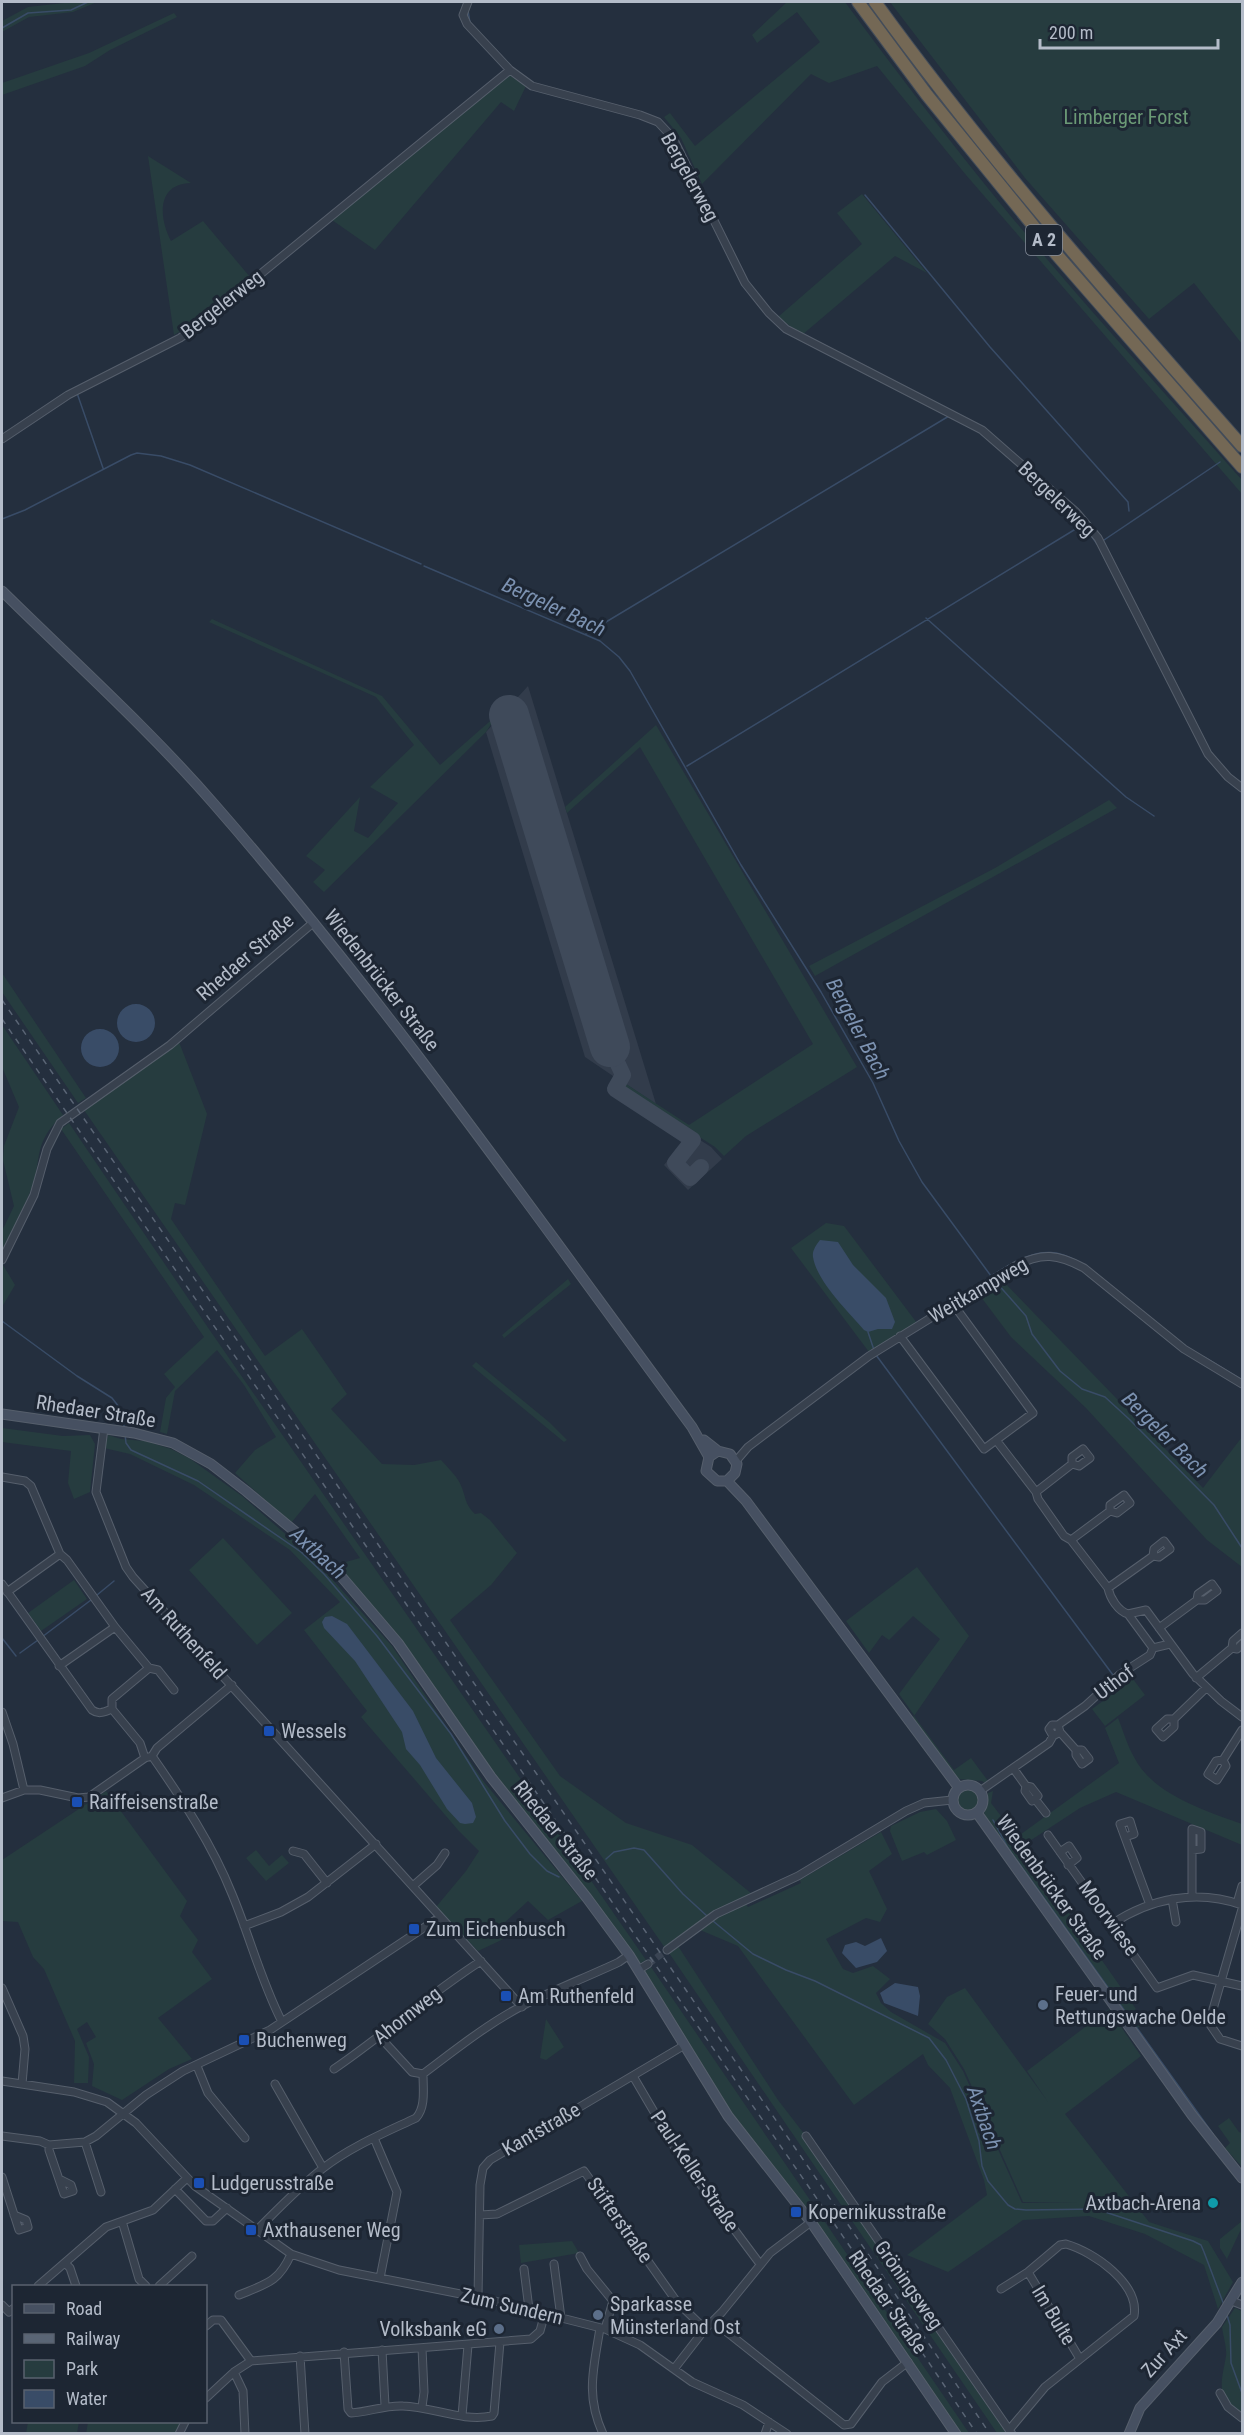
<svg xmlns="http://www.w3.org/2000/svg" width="1244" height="2435" font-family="'Roboto Condensed',sans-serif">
<rect width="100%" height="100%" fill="#242f3e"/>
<path fill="#323c4b" d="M528,686L656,1104L623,1082L619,1088L711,1147L722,1159L688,1190L664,1165L684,1140L607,1091L616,1078L585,1057L486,732Z"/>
<path fill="#263c3f" d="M73,2H97L73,12L29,17L2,32V21L28,7Z
M787,2H845C895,70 947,138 1000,203C1078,298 1161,389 1242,480V494L966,175L877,66L829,83L811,74L702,184L681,138L664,117L670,113L695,146L820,42L797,12L757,43L752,35Z
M890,2H1242V344L1194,283L1149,319L1025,178Z
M174,13L177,17L110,50L85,66L2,95V83L89,53Z
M509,75L526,86L514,111L501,102L375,250L332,220Z
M148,156L191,183C156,184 159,218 171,241L203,221L250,277L195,323L174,335Z
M862,194L927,273L895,256L802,335L778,317L862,244L837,213Z
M212,619L382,696L440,765L497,715L486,732L324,892L313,882L325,870L306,856L360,797L354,831L368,838L398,803L370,787L414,745L376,697L209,622Z
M656,725L857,1067L746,1136L724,1156L715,1147L620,1086L623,1082L689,1125L813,1044L640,747L567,813L565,807Z
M1109,800L1117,808L815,976L809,966L995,868Z
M2,973L86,1098L78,1103L2,992Z
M2,1025L63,1115C30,1145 44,1161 29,1195C21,1214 11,1232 2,1250V1231L14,1206L3,1160L4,1146L19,1107L2,1067Z
M179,1042L207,1114L185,1205L175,1203L171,1219L265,1356L302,1329L347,1394L331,1409L382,1464L414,1465L441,1460C448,1468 459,1478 462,1488C466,1499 466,1506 475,1514L481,1513L490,1520L517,1553L491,1585L450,1620L560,1776L626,1823L692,1845L752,1894L665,1948L84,1110Z
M69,1123L211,1332L646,1960L639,1964L584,1887L493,1773L401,1640L335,1565L360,1558L315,1494L291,1523L235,1473L255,1450L276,1437L244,1385L217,1350L175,1391L167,1434L160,1432L166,1398L175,1387L164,1374L204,1337L61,1129Z
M826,1223L844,1226L917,1323L869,1352L791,1248Z
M3,1265L15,1285L2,1307V1267Z
M1000,1278L1203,1488L1242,1437V1567L1207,1540L1086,1408L1011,1337L978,1293Z
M568,1279L571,1284L504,1338L502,1335Z
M476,1362L549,1422L567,1440L564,1442L472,1366Z
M2,1428L63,1436L90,1435L95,1444L90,1492L74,1499L68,1483L71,1451L2,1442Z
M108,1435L121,1439L145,1441L171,1449L189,1458L242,1496L314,1559L392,1646L484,1782L582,1901L548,1920L528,1901L502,1925L512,1935L478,1951L436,1907L466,1871L479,1851L458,1830L361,1717L367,1711L304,1630L340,1602L290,1550L194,1485L130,1454L104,1448Z
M223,1538L292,1613L257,1645L189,1570Z
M917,1567L969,1636L914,1716L954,1770L971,1758L988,1781L985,1783L982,1781L958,1779L912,1719L914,1715L899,1694L940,1639L913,1616L889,1640L882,1635L869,1653L846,1621Z
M74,1580L87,1599L41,1631L28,1613Z
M1133,1679L1145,1695L1105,1726L1092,1709Z
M1118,1718C1123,1730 1127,1745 1134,1757C1152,1794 1206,1811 1242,1824V1845L1116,1792L1080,1808L1022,1846L1136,2009L1132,2012L1141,2026L1136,2029L985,1818L984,1811L988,1793L993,1791L991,1803L1017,1837L1119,1763L1105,1728Z
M956 1800a12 12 0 1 1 24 0a12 12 0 1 1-24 0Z
M106,1791L187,1901L180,1916L198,1940L192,1952L212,1979L158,2018L192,2059L169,2069L122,2100L92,2086L94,2064L86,2043L96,2037L87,2022L77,2029L89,2057L88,2083H74L75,2041L44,1969L33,1957L18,1922L2,1921V1860Z
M936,1809L947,1821L956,1840L927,1855L924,1852L902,1861L890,1831L891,1826L920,1812Z
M881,1832L892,1854L869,1871L887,1909L880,1922L866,1918L826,1939L843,1969L853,1973L873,1966L890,1979L876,1993L881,2003L891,2012L945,2043L963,2071L1022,2203L1077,2202H1023L964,2069L945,2039L928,2024L947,1997L965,1988L1048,2102L1027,2071L1109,2009L1141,2056L1065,2114L1149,2222L1208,2241L1233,2282L1218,2309L1204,2265L1145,2234L1089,2216L1023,2220L948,2272L907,2255L987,2195L984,2180L950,2088L928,2065L923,2054L854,2105L738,1946L700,1930L718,1916L745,1903L748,1907L801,1883L800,1880Z
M256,1850L269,1866L282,1855L289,1863L266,1881L246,1858Z
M678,1946L778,2100L805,2135L890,2265L1006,2433H997L669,1953Z
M651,1967L969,2433H958L731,2113L643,1973Z
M546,2019L564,2047L546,2060L540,2058Z
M1229,2118L1239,2132L1242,2133V2167L1225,2148L1230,2143L1218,2126Z
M1242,2221V2227L1227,2259L1220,2248V2239Z
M572,2241L579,2253L521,2263L519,2245Z
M1235,2308L1242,2311V2416C1215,2396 1221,2385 1226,2356C1227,2347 1223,2336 1222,2327Z
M28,2422H79L77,2433H26Z
M88,2422H181L176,2433L86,2434Z"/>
<path fill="#394c67" d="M117 1023a19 19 0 1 1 38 0a19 19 0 1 1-38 0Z
M81 1048a19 19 0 1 1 38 0a19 19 0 1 1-38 0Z
M820,1240L838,1242L853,1265L886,1298L895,1322L892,1329H878L868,1332L864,1330C848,1311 817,1282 813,1257C812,1251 816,1245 820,1240Z
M332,1616L347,1624L413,1711L436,1758L472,1803L476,1817L473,1823L465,1824L460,1823L447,1809L420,1765L406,1749L402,1732L355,1661L324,1628L322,1622L325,1617Z
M881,1938L887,1951L877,1962L856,1968L842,1953L845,1945L856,1942L865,1946Z
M895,1983L918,1987L920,1996L918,2016L884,2003L880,1993Z"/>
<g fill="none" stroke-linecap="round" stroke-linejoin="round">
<path stroke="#394c67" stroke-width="1.5" d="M468,10L470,23
M2,28L28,13L71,10L88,2
M490,44L510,65
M865,195L990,347L1128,502L1129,511
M77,393L103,468
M2,519L25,510L131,455L137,453L161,456L190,465L421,564
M1104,540L1220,462
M424,566L600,641L619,657L630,671L741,865L821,992L873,1083L899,1141L922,1182L991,1276
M926,618L1126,797L1154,816
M586,634L949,416
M687,766L1074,530L1083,528L1088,531L1097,544
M991,1276C1043,1243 1060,1244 1108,1283
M996,1282L1026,1316L1032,1334L1060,1371L1082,1389L1105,1397L1129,1419L1214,1505L1242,1548
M2,1321L77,1376L112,1398L123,1412L124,1427
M868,1332L874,1350
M876,1355L1113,1675
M1204,1357L1242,1380
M125,1434L126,1443L131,1450L198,1481L301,1552L324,1574L377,1636L451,1734L505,1821L530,1854L547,1871L559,1877
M97,1595L114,1581
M42,1637L91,1600
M2,1638L16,1656
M20,1653L38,1640
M993,1820L1008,1848L1213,2134
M606,1859L614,1852L634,1848L644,1850L683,1894L707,1916
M713,1921L753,1954L786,1970L815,1981L929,2038L946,2060L966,2099L979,2141L982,2166L988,2181L1008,2205L1015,2209L1026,2210L1096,2209L1193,2241L1201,2245L1204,2252L1224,2305
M1227,2315L1230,2325L1231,2363L1242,2393"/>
<path stroke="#3f4a5a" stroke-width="16" d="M610,1047L623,1075L615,1089L693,1140L675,1163L690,1178L701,1167"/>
<path stroke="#3f4a5a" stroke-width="40" d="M509,715L610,1047"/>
<path stroke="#3a4453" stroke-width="7" stroke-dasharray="7 3.5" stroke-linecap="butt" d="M648,1964L667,1950"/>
<g stroke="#565f6c" stroke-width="9">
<path id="street" d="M468,2L463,15L467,24L510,70L532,86L640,115L658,122L673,138L745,283L769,313L786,329L982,430L1076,512L1098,538L1208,754L1228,777L1242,788
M2,439L68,395L180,338L197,326L510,70
M2,1260L34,1195L47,1149L60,1123L170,1045L314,922
M900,1336L984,1449L1033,1413L953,1304
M104,1428L96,1492L126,1567L133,1577L522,2007
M996,1440L1036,1492L1038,1499L1064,1536L1071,1540L1108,1588C1110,1598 1118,1611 1128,1614L1153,1648
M736,1461L748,1447L869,1356L1015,1266C1042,1252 1058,1254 1084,1268L1184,1349L1242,1384
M2,1477L25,1481L31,1486L60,1554L67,1560L115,1627L149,1668
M1036,1492L1072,1464V1457L1083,1449L1090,1458L1079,1466L1072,1464
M1071,1540L1110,1511V1505L1124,1495L1130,1503L1117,1513L1110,1511
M2,1584L92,1710C99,1715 104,1712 112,1709
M1108,1588L1153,1556L1159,1557L1170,1549L1164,1541L1154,1549L1153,1556
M7,1592L60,1554
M1128,1614L1146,1610L1193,1674L1221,1701L1242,1717
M1159,1628L1197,1600L1198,1594L1212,1584L1217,1591L1205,1600H1197
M1232,1648L1233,1641L1242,1633
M59,1666L115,1627
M149,1668L158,1670L174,1690
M1196,1678L1232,1648L1237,1649L1242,1644
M2,1712L13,1744L24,1790
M1174,1719V1727L1163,1737L1156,1729L1167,1719H1174L1206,1688
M1058,1725L1060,1732L1053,1736L1049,1729L1052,1725H1058L1085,1706L1119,1675L1150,1655L1153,1648L1170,1644
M1060,1732L1076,1750V1755L1082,1764L1089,1759L1082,1750H1076
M152,1756C182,1799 212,1844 232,1894C250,1937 261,1981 282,2022
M145,1758L140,1743L112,1709V1699L149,1668
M1223,1760L1226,1766L1217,1780L1208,1774L1216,1761L1223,1760L1242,1730
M1013,1768L1026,1786L1025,1791L1032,1801L1035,1799L1046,1813
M1026,1786L1031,1787L1038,1796L1035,1799
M980,1791L1049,1743L1053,1736
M2,1798L24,1790H40L78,1798L89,1797L145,1758L152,1756L157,1748L232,1685
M1048,1835L1157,1988L1193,1975L1242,1986
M1125,1837L1134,1834L1130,1821L1120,1824L1150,1905
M293,1851L304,1854L327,1883
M1060,1852L1069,1846L1077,1858L1068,1865
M413,1886L437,1865L445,1853
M1192,1897V1829L1201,1832V1849L1192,1850
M1172,1899L1176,1922
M1237,1903L1242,1886
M1242,1909L1209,2023L1220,2039L1242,2046
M1112,1924C1151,1898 1197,1889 1242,1905
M244,1926L281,1912L308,1897L376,1844
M667,1950L716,1914L798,1876L906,1811L924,1803L952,1800
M638,1970L648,1964
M2,1988L23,2036L25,2049L22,2084
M197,2066L208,2093L245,2138
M334,2069C384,2035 429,1994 481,1961
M423,2074C455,2050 486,2025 522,2006C554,1990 587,1977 619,1962L629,1955
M633,2076L681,2158L760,2264
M2,2081L74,2092L107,2102L136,2123L195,2186L291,2254L339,2270L491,2300L605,2329L640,2345L692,2382L743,2405L787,2434
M275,2084L323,2168
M2,2136L40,2141L49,2145L85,2142L96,2136L146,2095L183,2071L270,2030L440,1917
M806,2136L1012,2434
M374,2138L397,2192L380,2278
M85,2142L101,2192
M49,2145V2150L64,2194L73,2191L71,2185L59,2179
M2,2177L19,2230L28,2227L26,2220L14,2215
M175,2189L206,2221H213L227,2208
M480,2215L497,2214L584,2171L677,2302L705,2329
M122,2221L139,2279L146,2286
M258,2229C279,2208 299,2187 322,2169C350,2147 384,2133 416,2118C426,2107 423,2089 423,2074L412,2072L380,2037
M580,2256L587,2269L613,2301L605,2329
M65,2263L70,2268L76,2286
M554,2264L561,2318
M524,2269L529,2309
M1028,2272L1080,2359
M38,2286L106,2227L153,2210L187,2178
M159,2286L192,2256
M1001,2289L1028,2272L1060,2245L1066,2244C1094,2252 1140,2284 1134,2316L1045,2387L1009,2430
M239,2295C266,2284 279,2282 291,2254
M478,2297L480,2185L483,2168L490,2160L683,2046
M1232,2301L1242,2305
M2,2305L9,2312L14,2308
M713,2321L844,2425L851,2424L882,2382L908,2362
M206,2326L213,2320H221L251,2361
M600,2328C594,2367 585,2395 603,2434
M422,2348L424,2392L422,2407
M382,2350L385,2405
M344,2352L348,2409L351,2413C369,2412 385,2405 403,2406C433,2407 462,2422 492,2416L494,2413L500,2342
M300,2356L305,2434
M674,2369L705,2329L722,2312L770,2253L811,2222
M234,2372L243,2391L245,2434
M1220,2393L1228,2407L1242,2418
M206,2398L234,2372L251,2361L531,2339L540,2331L545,2313
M462,2416L468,2345
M179,2434L185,2422
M765,2434L769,2422"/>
</g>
<g stroke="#565f6c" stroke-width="11">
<path id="secondary" d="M2,591C73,661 148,728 214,804C386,1001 536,1216 692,1427L709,1457
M2,1414L134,1433L173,1443L211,1464L246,1491L298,1534L340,1575L398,1643L491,1777L587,1898L629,1955L728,2116L811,2222L956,2434
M704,1440L718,1451L730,1454L737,1464L735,1473L727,1481H717L706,1471L709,1457L718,1451
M727,1481L746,1501L959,1788
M953 1800a15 15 0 1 1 30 0a15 15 0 1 1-30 0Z
M977,1813L1192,2115L1242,2178
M1129,2434L1140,2408L1217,2323L1242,2282"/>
</g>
<g stroke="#434c59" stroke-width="14">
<path id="highway" d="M858,2L927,95L1057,255L1242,467
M875,2C988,158 1115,302 1242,446"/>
</g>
<use href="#street" stroke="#38414e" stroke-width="7"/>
<use href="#secondary" stroke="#465061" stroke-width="9"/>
<use href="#highway" stroke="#746855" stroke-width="12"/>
<path stroke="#5a6575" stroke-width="1.5" stroke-dasharray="6 6" stroke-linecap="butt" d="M2,1000L849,2226L990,2434
M2,1019L880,2290L977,2434"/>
</g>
<g fill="#1a4fb4" stroke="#1d2633" stroke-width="2">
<rect x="263" y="1725" width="12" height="12" rx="3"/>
<rect x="71" y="1796" width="12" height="12" rx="3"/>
<rect x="408" y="1923" width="12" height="12" rx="3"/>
<rect x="500" y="1990" width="12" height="12" rx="3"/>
<rect x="238" y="2034" width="12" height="12" rx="3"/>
<rect x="193" y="2177" width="12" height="12" rx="3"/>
<rect x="790" y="2206" width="12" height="12" rx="3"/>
<rect x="245" y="2224" width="12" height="12" rx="3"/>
</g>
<g fill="#5c6f8a" stroke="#1d2633" stroke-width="2">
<circle cx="1043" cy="2005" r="6"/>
<circle cx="598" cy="2315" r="6"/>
<circle cx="499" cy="2329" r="6"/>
</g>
<circle fill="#0f9aa8" stroke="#1d2633" stroke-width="2" cx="1213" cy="2203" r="6"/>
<g text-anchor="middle" stroke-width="6" stroke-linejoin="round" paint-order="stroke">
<rect fill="#1d2633" stroke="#878f9c" stroke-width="1.5" x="1026" y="225" width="36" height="30" rx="4.5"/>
<g font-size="18" font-weight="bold" fill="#b4bcc9">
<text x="1044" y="246">A 2</text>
</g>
<g font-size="20" fill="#6b9a76" stroke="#1d2633">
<text x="1126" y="124">Limberger Forst</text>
</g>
<g font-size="20" fill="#b4bcc9" stroke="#1d2633">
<text transform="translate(690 177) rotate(61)" y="7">Bergelerweg</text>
<text transform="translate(222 304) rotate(-38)" y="7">Bergelerweg</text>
<text transform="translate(1057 499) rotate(44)" y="7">Bergelerweg</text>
<text transform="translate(245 957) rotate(-41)" y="7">Rhedaer Straße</text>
<text transform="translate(382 980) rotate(52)" y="7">Wiedenbrücker Straße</text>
<text transform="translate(978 1290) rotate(-30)" y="7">Weitkampweg</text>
<text transform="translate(96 1411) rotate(9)" y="7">Rhedaer Straße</text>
<text transform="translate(184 1633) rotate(48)" y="7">Am Ruthenfeld</text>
<text transform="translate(1114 1682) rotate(-37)" y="7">Uthof</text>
<text transform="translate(556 1830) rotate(51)" y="7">Rhedaer Straße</text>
<text transform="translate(1052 1887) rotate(54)" y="7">Wiedenbrücker Straße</text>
<text transform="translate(1109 1918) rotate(54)" y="7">Moorwiese</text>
<text transform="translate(407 2015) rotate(-38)" y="7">Ahornweg</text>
<text transform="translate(541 2129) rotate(-30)" y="7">Kantstraße</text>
<text transform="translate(695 2171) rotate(56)" y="7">Paul-Keller-Straße</text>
<text transform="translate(620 2220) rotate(55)" y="7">Stifterstraße</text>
<text transform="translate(909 2285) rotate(55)" y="7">Gröningsweg</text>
<text transform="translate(888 2302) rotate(55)" y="7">Rhedaer Straße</text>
<text transform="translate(512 2306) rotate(13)" y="7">Zum Sundern</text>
<text transform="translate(1054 2315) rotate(59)" y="7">Im Bulte</text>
<text transform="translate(1164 2353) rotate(-48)" y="7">Zur Axt</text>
</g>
<g font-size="20" fill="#b4bcc9" stroke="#1d2633" text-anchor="start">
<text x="281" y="1738">Wessels</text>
<text x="89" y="1809">Raiffeisenstraße</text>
<text x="426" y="1936">Zum Eichenbusch</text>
<text x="1055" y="2001">Feuer- und<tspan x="1055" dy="23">Rettungswache Oelde</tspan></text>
<text x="518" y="2003">Am Ruthenfeld</text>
<text x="256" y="2047">Buchenweg</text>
<text x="211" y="2190">Ludgerusstraße</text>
<text x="1201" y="2210" text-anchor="end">Axtbach-Arena</text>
<text x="808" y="2219">Kopernikusstraße</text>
<text x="263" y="2237">Axthausener Weg</text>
<text x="610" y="2311">Sparkasse<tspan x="610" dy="23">Münsterland Ost</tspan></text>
<text x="487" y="2336" text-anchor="end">Volksbank eG</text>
</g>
<g font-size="21" font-style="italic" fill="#7c92b1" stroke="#1d2633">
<text transform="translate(554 607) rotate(25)" y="7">Bergeler Bach</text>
<text transform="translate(858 1029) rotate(62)" y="7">Bergeler Bach</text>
<text transform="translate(1165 1435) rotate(45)" y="7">Bergeler Bach</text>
<text transform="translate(318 1553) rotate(42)" y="7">Axtbach</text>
<text transform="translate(984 2118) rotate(71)" y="7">Axtbach</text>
</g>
</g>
<rect width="1244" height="2435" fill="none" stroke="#b4bcc9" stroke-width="6"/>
<rect x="12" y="2285" width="195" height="138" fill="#1d2633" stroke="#59626f" stroke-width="1.5"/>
<rect x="24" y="2304" width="30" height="9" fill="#465061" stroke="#59626f" stroke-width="1.5"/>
<text x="66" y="2315" font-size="18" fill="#b4bcc9">Road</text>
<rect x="24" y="2334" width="30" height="9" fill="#5a6575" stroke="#59626f" stroke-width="1.5"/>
<text x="66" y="2345" font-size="18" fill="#b4bcc9">Railway</text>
<rect x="24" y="2360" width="30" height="18" fill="#263c3f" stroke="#59626f" stroke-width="1.5"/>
<text x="66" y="2375" font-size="18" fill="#b4bcc9">Park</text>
<rect x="24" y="2390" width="30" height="18" fill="#394c67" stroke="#59626f" stroke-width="1.5"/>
<text x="66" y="2405" font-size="18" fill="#b4bcc9">Water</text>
<path d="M1040 39v9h178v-9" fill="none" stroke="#b4bcc9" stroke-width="3"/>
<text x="1049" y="39" font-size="18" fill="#b4bcc9" stroke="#1d2633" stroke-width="4.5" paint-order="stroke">200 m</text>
</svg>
